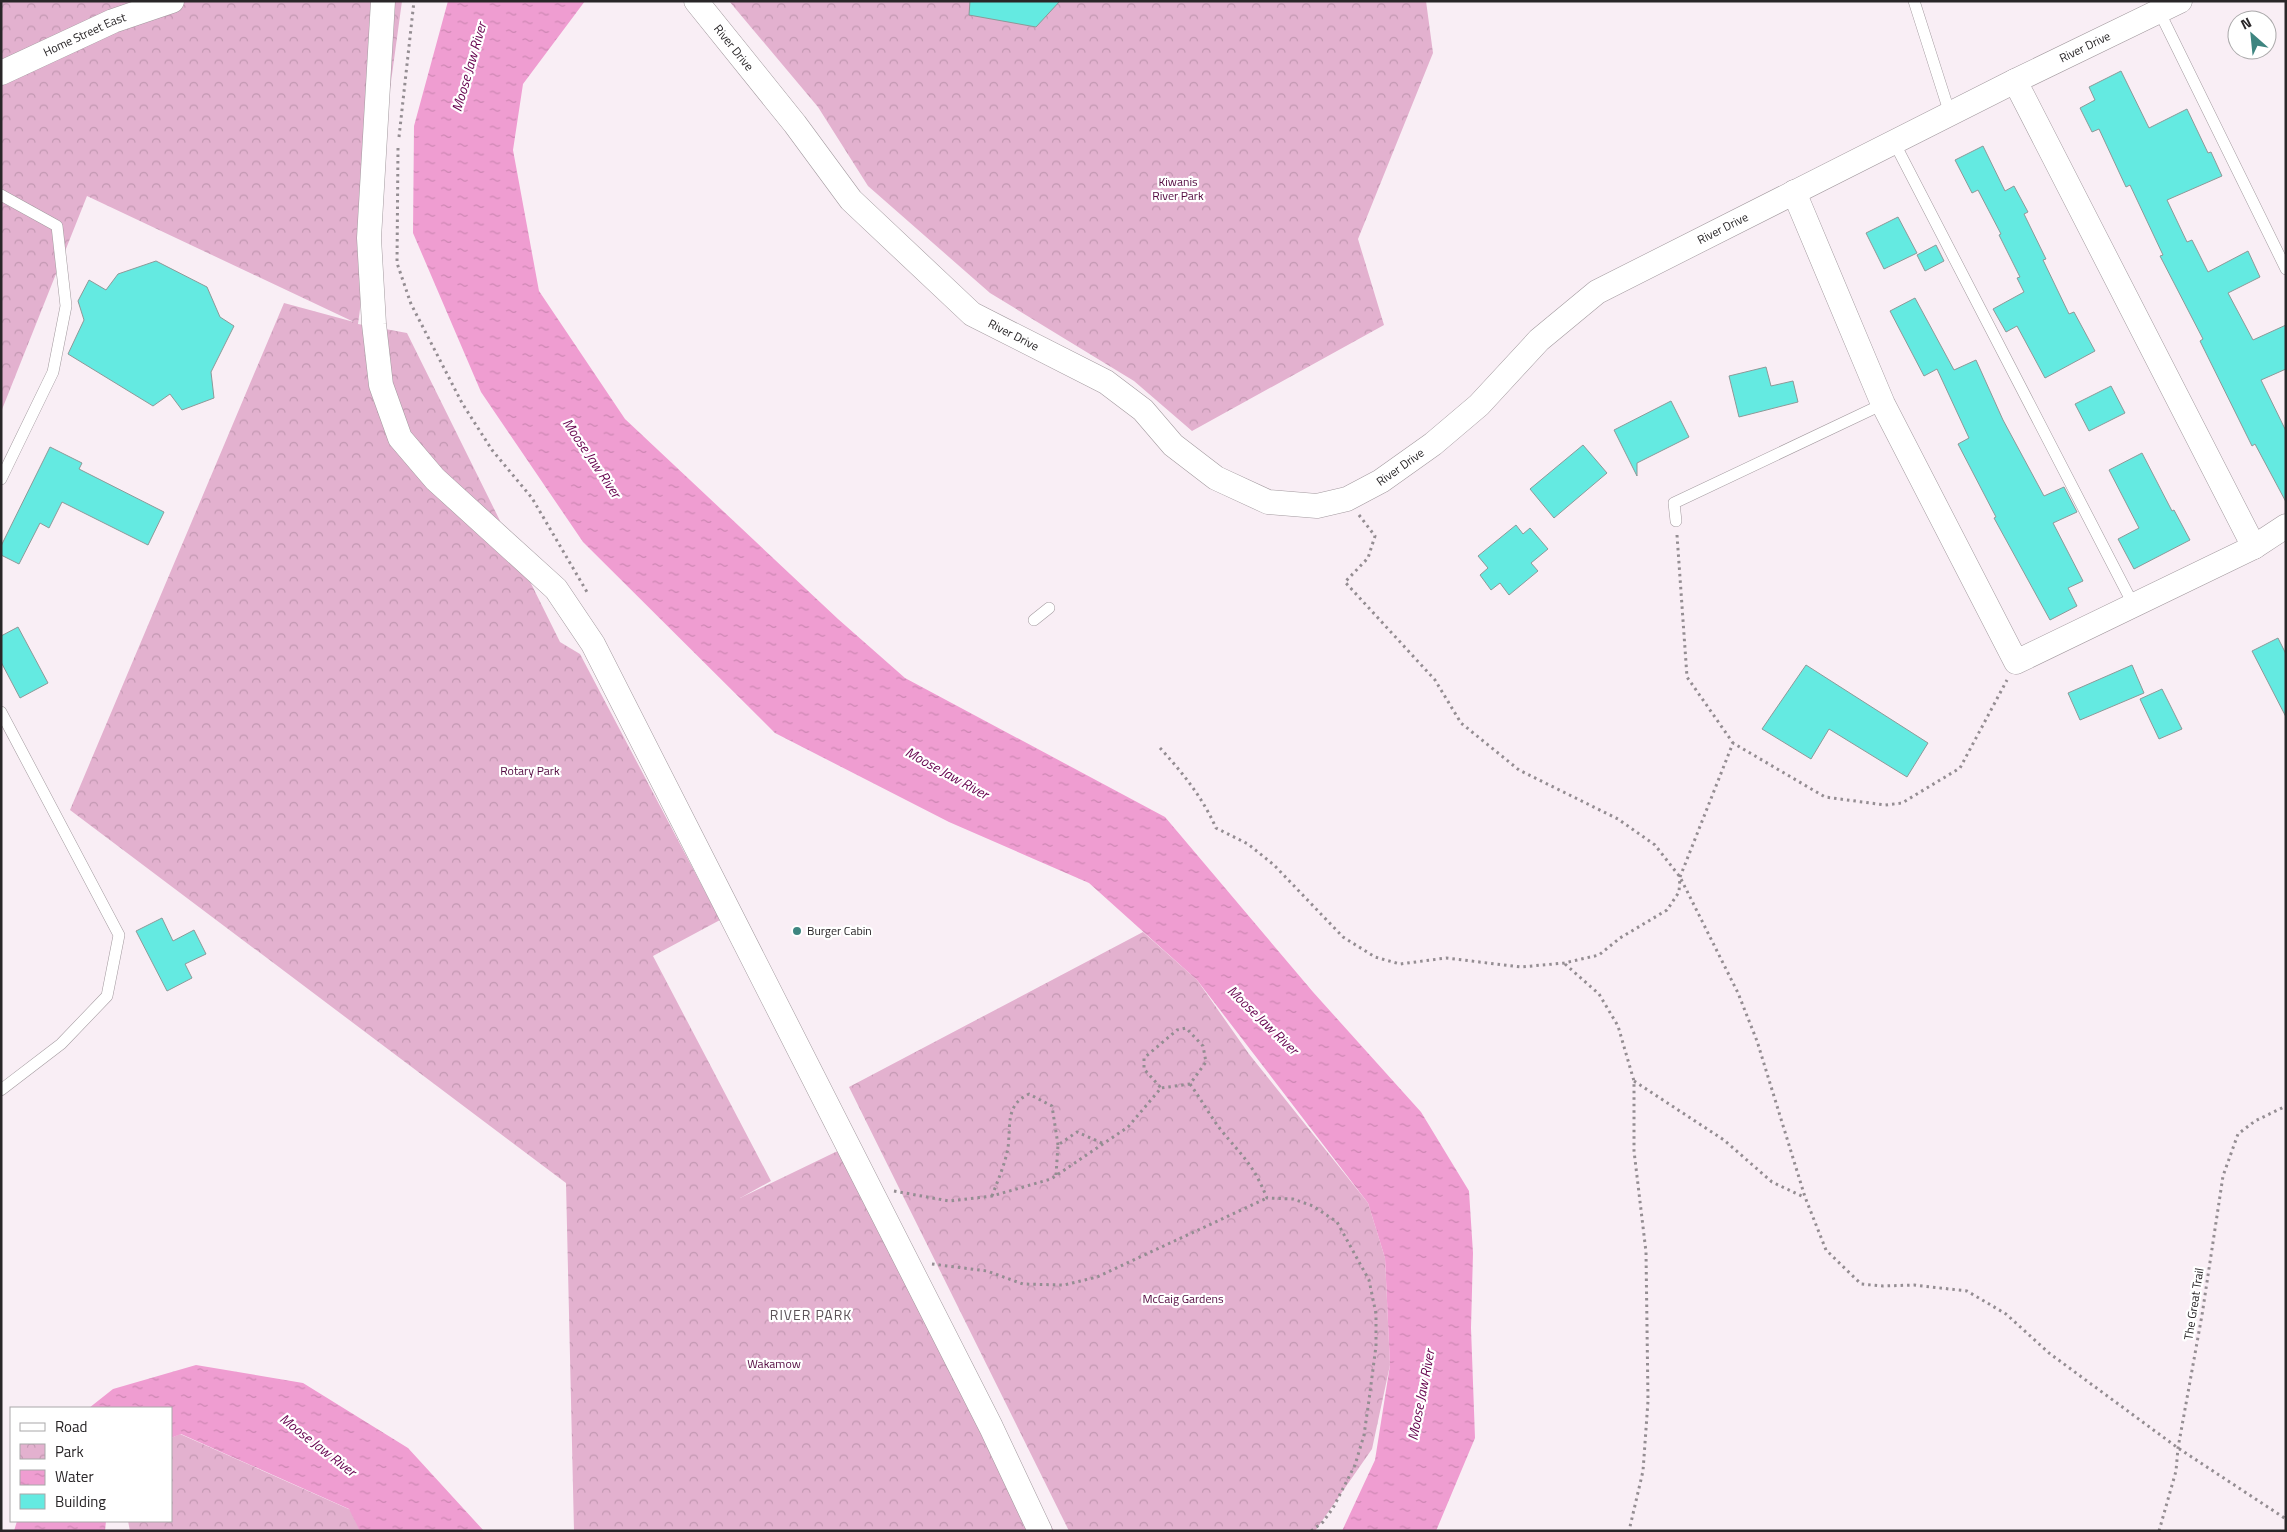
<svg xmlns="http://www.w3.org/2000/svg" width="2287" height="1532" font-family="'Titillium Web',sans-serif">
<defs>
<pattern id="park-crowns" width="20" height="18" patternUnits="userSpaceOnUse" patternTransform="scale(1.25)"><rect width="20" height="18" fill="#e3b1cf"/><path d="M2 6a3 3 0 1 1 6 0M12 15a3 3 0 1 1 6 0" fill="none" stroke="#c398b2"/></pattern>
<pattern id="water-ripples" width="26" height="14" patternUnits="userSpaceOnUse" patternTransform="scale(1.25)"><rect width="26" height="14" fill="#ef9dd1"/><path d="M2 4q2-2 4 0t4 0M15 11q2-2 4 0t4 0" fill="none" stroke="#cd87b3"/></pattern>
</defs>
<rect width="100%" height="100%" fill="#f9eef5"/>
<path fill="url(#park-crowns)" d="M1,1H402L358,324L407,333L560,642L580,654L720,920L653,956L771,1181L740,1198L848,1146L1054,1531H574L566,1183L70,810L284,303L354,322L87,196L1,412Z
M729,1H1426L1433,53L1358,239L1384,325L1192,431L1134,381L990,293L868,186L818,107Z
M1143,932L1197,980L1249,1054L1368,1203L1385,1258L1390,1365L1372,1449L1315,1531H1069L849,1087Z
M180,1434L398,1531H130L128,1521H171V1438Z"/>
<path fill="url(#water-ripples)" d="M448,1H585L523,84L513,150L539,291L625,419L838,619L905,678L1165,817L1313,992L1421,1112L1469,1191L1473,1253L1471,1328L1475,1438L1436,1531H1342L1375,1460L1390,1365L1385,1258L1368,1203L1197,980L1089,883L949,822L775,733L583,542L481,392L413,233L414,126Z
M196,1365L303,1383L408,1448L484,1531H360L349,1509L181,1434L171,1438V1408H89L113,1389Z
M17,1521H106L105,1531H14Z"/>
<path fill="#64eae1" stroke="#8d9998" d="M970,1H1060L1036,27L969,15Z
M2121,71L2149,128L2187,109L2208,153L2211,152L2222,176L2167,200L2187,242L2192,240L2208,272L2248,251L2260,277L2228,293L2253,340L2286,325V369L2261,380L2286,431V502L2255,444L2252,446L2200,341L2203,339L2160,256L2163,255L2130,185L2126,187L2099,129L2092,132L2080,108L2095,100L2089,87Z
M1983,146L2005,191L2014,186L2028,212L2024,214L2046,259L2043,260L2069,314L2074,312L2095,351L2045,378L2017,326L2006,332L1993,309L2024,292L2017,278L2020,277L1999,235L2001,234L1978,190L1972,193L1955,160Z
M1898,217L1917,253L1884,269L1866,233Z
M1936,245L1944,261L1925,271L1917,255Z
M156,261L207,287L220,317L234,326L211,372L214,398L182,410L170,394L153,406L68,354L84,320L78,301L89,280L106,290L118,274Z
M1915,298L1954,370L1976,360L2003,420L2044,496L2064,487L2077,512L2053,523L2083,581L2068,588L2077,606L2050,620L1994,518L1996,517L1958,444L1969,438L1937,369L1924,376L1890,311Z
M1766,367L1771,386L1793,381L1798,402L1739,417L1729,376Z
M2111,386L2125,413L2089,431L2075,404Z
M1671,401L1689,437L1637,463V476L1614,430Z
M1583,445L1607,473L1554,518L1530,489Z
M50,447L82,463L79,469L164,512L148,545L62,502L49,528L40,523L19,564L1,555V546Z
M2142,453L2172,511L2174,510L2190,540L2134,569L2118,539L2139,528L2109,470Z
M1516,525L1523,534L1530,528L1548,549L1531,563L1538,571L1509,595L1500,583L1491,590L1480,575L1488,568L1478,556Z
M18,627L48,683L20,698L1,662V636Z
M2278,638L2286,654V717L2252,651Z
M1806,665L1928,743L1907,777L1829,729L1811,759L1762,729Z
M2132,665L2144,693L2080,720L2068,693Z
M2162,689L2182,729L2159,739L2140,699Z
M162,918L173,941L194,930L206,954L185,964L192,978L167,991L136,931Z"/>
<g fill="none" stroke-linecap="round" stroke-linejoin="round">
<g stroke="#a39a9f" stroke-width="12">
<path id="service" d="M1914,1L1950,114
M2159,11L2286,269
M1895,144L2133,604
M1,195L57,226L66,306L53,372L1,479
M1676,521L1674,503L1883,404
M1034,620L1049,608
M1,712L119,935L107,996L61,1044L1,1090"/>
</g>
<g stroke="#a39a9f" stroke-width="25">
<g id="minor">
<path d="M383,1L369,238L374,324L381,385L400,438L435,479L556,589L593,644L991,1427L1040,1531"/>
<path id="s1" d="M696,1L795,124L851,200L972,314L1106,382L1143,410L1173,445L1216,478L1268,502L1317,506L1347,499L1381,481L1433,444L1479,405L1539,340L1597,292L2015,81L2180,1"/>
<path id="s2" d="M1,73L113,21L172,1"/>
<path d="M2015,81L2254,547"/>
<path d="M1794,192L1883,404L2016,662L2254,547L2286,526"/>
</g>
</g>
<path stroke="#948d92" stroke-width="3" stroke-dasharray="2.5 4" stroke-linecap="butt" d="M399,137L414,1
M398,148L397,263L411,304L462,403L492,450L532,498L587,592
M1359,515L1375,536L1368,558L1345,582L1435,680L1461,723L1519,770L1618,819L1655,845L1680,877L1738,993L1757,1041L1805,1197L1826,1250L1861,1284L1883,1286L1914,1285L1967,1291L2006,1314L2049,1353L2178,1448L2286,1519
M1677,535L1687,677L1733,743
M1160,748C1182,772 1203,798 1216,828L1248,844L1274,865L1343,937L1375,957L1400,964L1446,958L1521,967L1564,963L1599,955L1620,938L1667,910L1679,892L1680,877L1733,743L1825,797L1885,805L1902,803L1960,768L2007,680
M1565,964L1599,994L1618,1026L1634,1081V1151L1646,1252L1648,1401L1643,1471L1629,1531
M1634,1081L1724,1140L1772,1182L1804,1197
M1190,1084C1201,1099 1210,1116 1221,1130C1243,1157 1253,1164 1267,1198L1293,1199L1313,1206L1337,1222L1369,1280L1376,1314V1346L1369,1400L1364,1435L1355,1465L1333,1508L1323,1522L1311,1531
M1056,1175L1058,1145L1077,1132L1104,1144
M894,1191L949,1201L992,1196L1051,1179L1128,1127L1161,1088L1190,1084L1206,1062L1203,1046L1186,1028L1177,1030L1144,1058V1069L1161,1088
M992,1196C998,1180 1005,1164 1008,1148C1011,1125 1005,1105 1029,1094L1052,1106L1058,1145
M932,1264L987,1271L1023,1284L1064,1285L1097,1277L1267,1198
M2159,1531L2176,1471L2178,1448L2202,1315L2223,1176L2238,1134L2255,1121L2286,1106"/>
<use href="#service" stroke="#fff" stroke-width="11"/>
<use href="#minor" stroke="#fff" stroke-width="24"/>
</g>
<circle fill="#3e8580" stroke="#fff" stroke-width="2" cx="797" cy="931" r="5"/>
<g text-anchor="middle" stroke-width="4.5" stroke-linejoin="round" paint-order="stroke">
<g font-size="12" fill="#292628" stroke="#fff">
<text dy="4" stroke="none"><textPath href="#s2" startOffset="92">Home Street East</textPath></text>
<text dy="4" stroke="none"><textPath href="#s1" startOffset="1725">River Drive</textPath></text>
<text dy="4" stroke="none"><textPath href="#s1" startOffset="60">River Drive</textPath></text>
<text dy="4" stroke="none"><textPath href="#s1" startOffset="1320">River Drive</textPath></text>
<text dy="4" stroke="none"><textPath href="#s1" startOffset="465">River Drive</textPath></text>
<text dy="4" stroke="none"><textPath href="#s1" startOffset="915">River Drive</textPath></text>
<text transform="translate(2194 1304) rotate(-81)" y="4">The Great Trail</text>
</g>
<g font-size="12" fill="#52093f" stroke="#fff">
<text x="1178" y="186">Kiwanis<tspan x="1178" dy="14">River Park</tspan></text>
<text x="530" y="775">Rotary Park</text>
<text x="1183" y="1303">McCaig Gardens</text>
<text x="774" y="1368">Wakamow</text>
</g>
<g font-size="12" fill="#292628" stroke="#fff" text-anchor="start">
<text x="807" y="935">Burger Cabin</text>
</g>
<g font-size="14" font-style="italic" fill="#65004d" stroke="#fff">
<text transform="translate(469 67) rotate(-74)" y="5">Moose Jaw River</text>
<text transform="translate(592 458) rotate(56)" y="5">Moose Jaw River</text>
<text transform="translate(947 773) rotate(29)" y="5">Moose Jaw River</text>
<text transform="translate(1263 1020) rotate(44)" y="5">Moose Jaw River</text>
<text transform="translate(1421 1395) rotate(-79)" y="5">Moose Jaw River</text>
<text transform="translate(318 1445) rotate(38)" y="5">Moose Jaw River</text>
</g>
<g font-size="14" letter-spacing="1" fill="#5c5358" stroke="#fff">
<text x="811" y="1320">RIVER PARK</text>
</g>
</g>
<rect width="2287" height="1532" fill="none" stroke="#292628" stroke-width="5"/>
<rect x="10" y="1407" width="162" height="115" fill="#ffffff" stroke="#a9a8a9"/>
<rect x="20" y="1423" width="25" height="8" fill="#ffffff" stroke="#a9a8a9"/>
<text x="55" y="1432" font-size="15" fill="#292628">Road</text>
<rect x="20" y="1444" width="25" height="15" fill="url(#park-crowns)" stroke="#a9a8a9"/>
<text x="55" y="1457" font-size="15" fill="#292628">Park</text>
<rect x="20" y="1470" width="25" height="15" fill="url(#water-ripples)" stroke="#a9a8a9"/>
<text x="55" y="1482" font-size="15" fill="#292628">Water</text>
<rect x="20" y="1494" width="25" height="15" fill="#64eae1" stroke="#a9a8a9"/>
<text x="55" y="1507" font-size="15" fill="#292628">Building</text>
<g transform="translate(2252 35) rotate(333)"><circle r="24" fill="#ffffff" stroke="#a9a8a9"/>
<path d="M0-4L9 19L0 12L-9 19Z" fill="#3e8580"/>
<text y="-8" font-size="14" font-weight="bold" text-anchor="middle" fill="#292628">N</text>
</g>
</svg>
